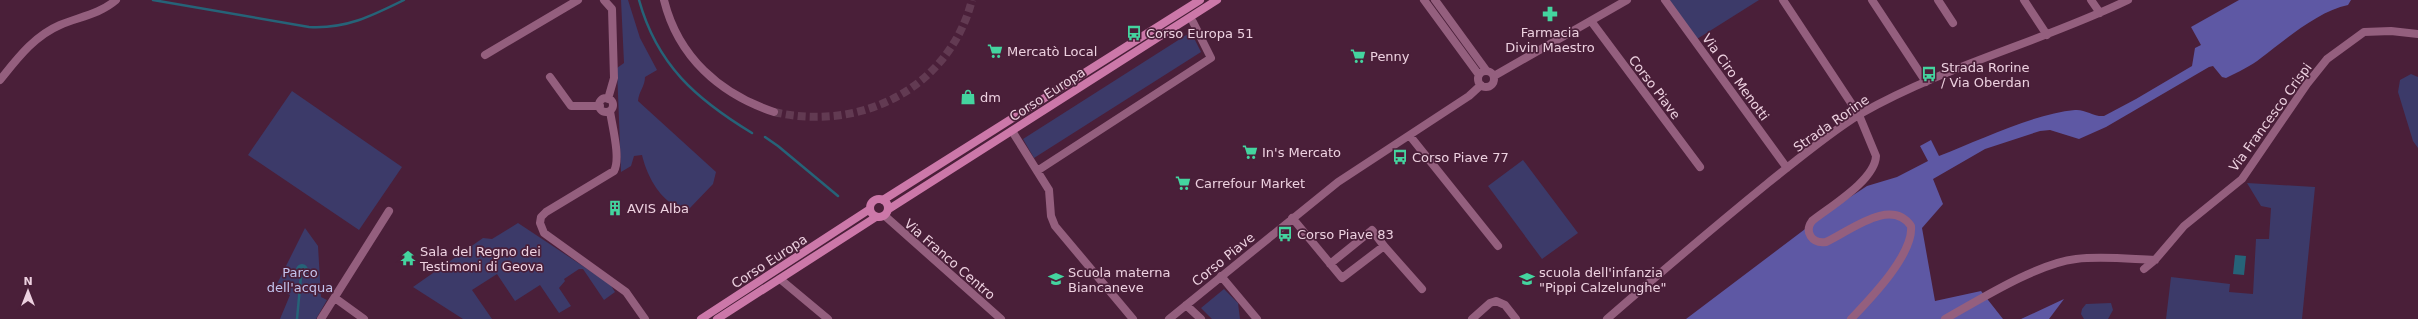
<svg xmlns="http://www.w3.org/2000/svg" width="2418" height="319" font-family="'DejaVu Sans',sans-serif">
<rect width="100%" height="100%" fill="#4a1f39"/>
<path fill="#3c3a69" d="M621,0H628L640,38L657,70L645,77C645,86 639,91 638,101L716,172L713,184L689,209C683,207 676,206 671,203C656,193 646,172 642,155L634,156L631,166L621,172L617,68L624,63Z
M1669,0H1759L1697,39Z
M1191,32L1201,52L1034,158L1023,139Z
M2411,74L2418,77V148L2413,141L2398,92L2400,80Z
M292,91L402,167L359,230L248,155Z
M1523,160L1578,233L1542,259L1488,186Z
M2247,183L2315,187L2302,319H2166L2171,277L2230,284L2229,292L2253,294L2256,239H2269L2271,208L2261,206Z
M518,223L610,284L615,292L604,300L583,269H579L564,279L565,281L559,288L571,306L559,313L540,285L515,301L497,274L472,290L492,319H463L413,287L483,238L492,239Z
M305,228L318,246L321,297L327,300L316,319H280L290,295L276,288L277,284Z
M1224,289L1238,303L1240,319H1212L1201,308Z
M2111,303L2113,310L2108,319H2084L2081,314L2082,309L2086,304Z"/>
<path fill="#5e58a4" d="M2239,0H2351L2348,5C2318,11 2285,40 2261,58C2251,66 2238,72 2226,78L2222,77L2213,66L2209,67L2106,127L2079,139L2050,130L2040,131L1985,149L1933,179L1943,204L1922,228L1935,301L1981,291L2003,319H1686L1829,211L1867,186L1897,177L1928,161L1920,146L1931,140L1939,156C1980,140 2033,114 2075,110C2085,109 2094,117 2104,116L2136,99L2192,66L2195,48L2201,45L2191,27Z
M2064,299L2049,319H2021Z"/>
<path fill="#266378" d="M2235,255L2246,256L2244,275L2233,274Z
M296 270a6 6 0 1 1 12 0a6 6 0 1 1-12 0Z"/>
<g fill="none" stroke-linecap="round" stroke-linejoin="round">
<path stroke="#266378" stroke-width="2.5" d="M153,0L309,27C346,29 372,16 404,0
M639,0C657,65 696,99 752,133
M765,137L778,146L838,196
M297,319L301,276"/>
<path stroke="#623a52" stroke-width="8" stroke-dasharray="8 4" stroke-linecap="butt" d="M774,112C860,132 949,89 972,0"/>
<path stroke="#945f7e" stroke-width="8" d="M604,0L612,9L614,78L608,99
M664,0C678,57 720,94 774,112
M1424,0L1479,75
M1435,0L1486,70
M1665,0L1787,168
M1783,0L1859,115L1876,156C1875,180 1831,206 1812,221C1804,232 1812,244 1826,242C1850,231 1891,197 1911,226C1914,254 1870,299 1851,319
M1872,0L1926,82
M1938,0L1953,23
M2024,0L2047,35
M2091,0L2100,13
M1591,21L1700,167
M485,55L578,0
M1478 79a8 8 0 1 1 16 0a8 8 0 1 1-16 0Z
M1494,76L1627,0
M550,77L571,106H600
M0,80C17,59 34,36 60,25C79,17 100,14 116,0
M599 105a7 7 0 1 1 14 0a7 7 0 1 1-14 0Z
M610,111C612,126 621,158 614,171L546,212L541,217L540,223L544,233L626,292L645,319
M1012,131L1049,190L1051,216L1055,226L1133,319
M1410,136L1498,246
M1037,171L1211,58L1193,22
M885,216L1001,319
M1292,218L1294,220L1342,278L1384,246L1372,230L1330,264
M1384,246L1422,289
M2144,269L2155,260L2184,226L2242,179L2307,84L2327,59L2364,32L2391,31L2418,34
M1221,276L1257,319
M780,279L828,319
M335,298L364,319
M1186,305L1201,319
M321,319L389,211
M1169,319L1338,182L1469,96L1481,85
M1472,319L1490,303L1496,301L1505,305L1516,319
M1607,319C1660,273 1714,227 1768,183C1797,160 1829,133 1860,114C1944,66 2041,42 2128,0
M1945,319C1979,300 2038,263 2076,259C2102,256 2129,259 2155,260"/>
<path stroke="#cc78a9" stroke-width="8" d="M870 208a9 9 0 1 1 18 0a9 9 0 1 1-18 0Z
M883,200L1200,0
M889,209L1217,0
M701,319L870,209
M717,319L876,217"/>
</g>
<defs>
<g id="pharmacy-bare" transform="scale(1.2)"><path d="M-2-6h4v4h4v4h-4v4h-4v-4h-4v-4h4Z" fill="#44d49f" stroke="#4a1f39" stroke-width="2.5" paint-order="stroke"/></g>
<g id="bus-bare" transform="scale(1.2)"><path d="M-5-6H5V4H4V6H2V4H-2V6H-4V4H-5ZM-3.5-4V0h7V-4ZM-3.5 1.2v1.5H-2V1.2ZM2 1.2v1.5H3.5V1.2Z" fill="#44d49f" stroke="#4a1f39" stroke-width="2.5" paint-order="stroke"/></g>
<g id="supermarket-bare" transform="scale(1.2)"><path d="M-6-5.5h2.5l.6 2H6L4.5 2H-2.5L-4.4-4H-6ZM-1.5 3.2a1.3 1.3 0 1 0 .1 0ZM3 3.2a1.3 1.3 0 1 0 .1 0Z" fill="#44d49f" stroke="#4a1f39" stroke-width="2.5" paint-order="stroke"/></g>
<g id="shop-bare" transform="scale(1.2)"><path d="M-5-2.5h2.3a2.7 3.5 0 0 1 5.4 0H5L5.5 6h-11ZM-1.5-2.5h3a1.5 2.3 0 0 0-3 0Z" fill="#44d49f" stroke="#4a1f39" stroke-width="2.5" paint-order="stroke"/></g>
<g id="building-bare" transform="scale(1.2)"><path d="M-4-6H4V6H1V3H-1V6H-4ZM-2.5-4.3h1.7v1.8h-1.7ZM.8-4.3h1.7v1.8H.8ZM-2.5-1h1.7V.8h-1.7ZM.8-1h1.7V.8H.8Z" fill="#44d49f" stroke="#4a1f39" stroke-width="2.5" paint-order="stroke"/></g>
<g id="temple-bare" transform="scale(1.2)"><path d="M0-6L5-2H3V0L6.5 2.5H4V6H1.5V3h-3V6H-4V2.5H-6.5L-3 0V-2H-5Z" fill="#44d49f" stroke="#4a1f39" stroke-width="2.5" paint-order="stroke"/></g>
<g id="school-bare" transform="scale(1.2)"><path d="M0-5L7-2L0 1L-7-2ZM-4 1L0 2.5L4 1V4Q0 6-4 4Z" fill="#44d49f" stroke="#4a1f39" stroke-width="2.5" paint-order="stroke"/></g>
</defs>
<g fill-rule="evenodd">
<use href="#pharmacy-bare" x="1550" y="14"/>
<use href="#bus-bare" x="1134" y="33"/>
<use href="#supermarket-bare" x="995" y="51"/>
<use href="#supermarket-bare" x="1358" y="56"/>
<use href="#bus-bare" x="1929" y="74"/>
<use href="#shop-bare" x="968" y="97"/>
<use href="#supermarket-bare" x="1250" y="152"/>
<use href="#bus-bare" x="1400" y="157"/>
<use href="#supermarket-bare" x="1183" y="183"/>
<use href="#building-bare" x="615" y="208"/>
<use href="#bus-bare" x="1285" y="234"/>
<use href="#temple-bare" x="408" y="258"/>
<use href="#school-bare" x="1056" y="279"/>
<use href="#school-bare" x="1527" y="279"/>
</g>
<g text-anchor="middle" stroke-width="3.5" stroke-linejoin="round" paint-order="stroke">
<g font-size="13" fill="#edd1e0" stroke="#4a1f39" text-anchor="start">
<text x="1550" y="37" text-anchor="middle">Farmacia<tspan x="1550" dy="15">Divin Maestro</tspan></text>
<text x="1146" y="38">Corso Europa 51</text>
<text x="1007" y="56">Mercatò Local</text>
<text x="1370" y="61">Penny</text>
<text x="1941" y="72">Strada Rorine<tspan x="1941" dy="15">/ Via Oberdan</tspan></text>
<text x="980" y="102">dm</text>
<text x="1262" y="157">In's Mercato</text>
<text x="1412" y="162">Corso Piave 77</text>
<text x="1195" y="188">Carrefour Market</text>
<text x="627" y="213">AVIS Alba</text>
<text x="1297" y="239">Corso Piave 83</text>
<text x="420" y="256">Sala del Regno dei<tspan x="420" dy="15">Testimoni di Geova</tspan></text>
<text x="1068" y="277">Scuola materna<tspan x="1068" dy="15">Biancaneve</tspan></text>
<text x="1539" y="277">scuola dell'infanzia<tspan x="1539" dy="15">"Pippi Calzelunghe"</tspan></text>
</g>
<g font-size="13" fill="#edd1e0" stroke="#4a1f39">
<text transform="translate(1736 77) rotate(54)" y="5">Via Ciro Menotti</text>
<text transform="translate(1655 87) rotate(53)" y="5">Corso Piave</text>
<text transform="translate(1047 94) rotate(-33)" y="5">Corso Europa</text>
<text transform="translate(2270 117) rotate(-54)" y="5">Via Francesco Crispi</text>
<text transform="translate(1831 123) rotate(-35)" y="5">Strada Rorine</text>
<text transform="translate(950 259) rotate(41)" y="5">Via Franco Centro</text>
<text transform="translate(1223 259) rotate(-39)" y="5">Corso Piave</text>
<text transform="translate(769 261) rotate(-33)" y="5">Corso Europa</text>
</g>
<g font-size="13" fill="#c3c3ed" stroke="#4a1f39">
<text x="300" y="277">Parco<tspan x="300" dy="15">dell'acqua</tspan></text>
</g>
</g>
<g transform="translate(28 291)" stroke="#4a1f39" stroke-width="3" paint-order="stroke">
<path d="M0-3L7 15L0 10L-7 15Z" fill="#edd1e0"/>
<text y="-6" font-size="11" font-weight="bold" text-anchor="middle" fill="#edd1e0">N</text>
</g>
</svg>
